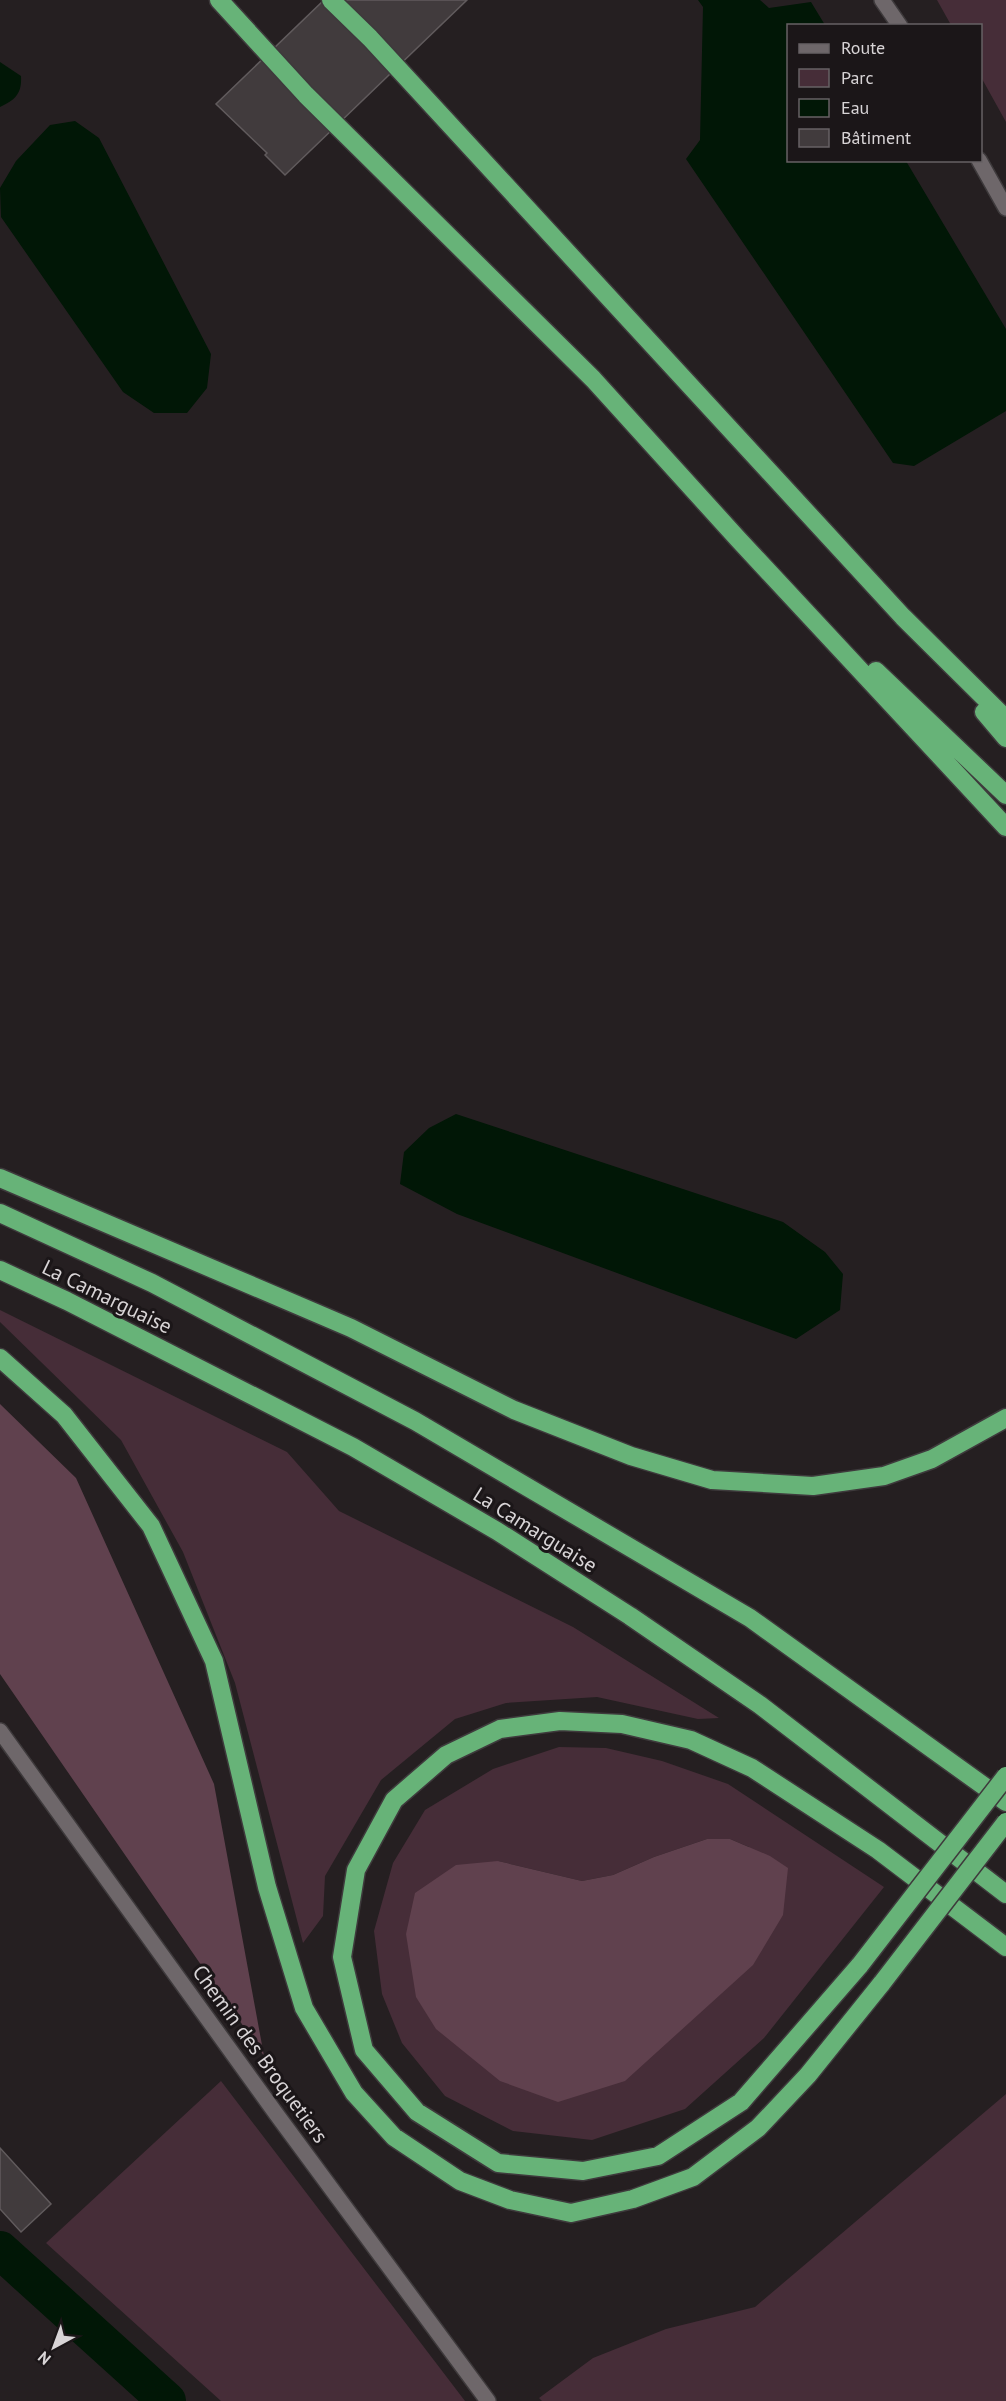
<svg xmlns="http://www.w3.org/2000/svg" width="1006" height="2401" font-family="'PT Sans',sans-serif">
<rect width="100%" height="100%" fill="#251f21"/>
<path fill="#462d38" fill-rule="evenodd" d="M937,0H1006V122L981,77L980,26L951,25Z
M0,1310L287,1452L339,1511L573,1627L719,1718L698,1719L597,1697L506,1703L455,1719L381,1780L325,1876L323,1916L303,1943L235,1683L183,1552L121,1440L0,1322Z
M559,1747L606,1748L662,1761L728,1784L884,1887L764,2038L685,2109L592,2140L513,2131L445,2096L402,2043L382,1994L374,1931L393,1863L425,1810L493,1769ZM707,1839H730L749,1847L406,1934L498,1861L582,1881L613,1875L654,1857Z
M221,2081L465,2401H221L46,2243Z
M1006,2094V2401H542L539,2398L593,2358L666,2329L755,2307Z"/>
<path fill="#60414e" d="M0,1404L76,1478L214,1784L264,2056L0,1674Z
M707,1839H730L770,1856L788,1868L783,1915L753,1965L625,2081L558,2102L500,2081L436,2029L416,1997L406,1934L415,1893L456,1865L498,1861L582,1881L613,1875L654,1857Z"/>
<path fill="#011706" d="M698,0H760L769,8L811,2L825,25L788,26V160L906,161L1006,329V411L914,466L893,463L686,159L700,140L703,7Z
M0,62L21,76C22,94 15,100 0,107Z
M75,121L99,138L211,354L207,388L187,413H154L123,392L1,217L0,188L16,161L50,125Z
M456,1114L783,1222L825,1252L843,1274L840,1310L796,1339L457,1214L400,1184L404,1152L429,1128Z"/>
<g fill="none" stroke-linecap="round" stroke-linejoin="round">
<path stroke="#011706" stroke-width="38" d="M0,2250L167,2401"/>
</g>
<path fill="#413b3d" stroke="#615b5d" stroke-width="1.5" d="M324,0H467L285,175L265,155L267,153L216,104Z
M0,2148L51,2204L21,2232L0,2209Z"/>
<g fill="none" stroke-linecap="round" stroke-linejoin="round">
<g stroke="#3e3a3c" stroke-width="18">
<path id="minor" d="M882,0L900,26
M979,160L1006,208
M0,1731L277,2115L488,2401"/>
</g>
<g stroke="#3e3a3c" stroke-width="21">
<path id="highway" d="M219,0L306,95L593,379L738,539L1006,827
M331,0L370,38L903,617L1006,719
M876,671L1006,795
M984,712L1006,738
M0,1178L351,1328L514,1410L631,1456L712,1480L813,1486L884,1476L932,1459L1006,1418
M0,1213L152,1283L415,1421L750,1618L1006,1802
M0,1270L67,1301L353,1447L497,1531L630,1616L760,1705L1006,1894
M0,1358L64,1415L151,1526L214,1661L267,1887L304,2008L354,2093L394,2137L460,2181L510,2200L571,2213L633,2199L693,2177L758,2128L808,2075L882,1983
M860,1965L741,2102L658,2156L583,2171L498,2163L417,2112L364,2050L342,1957L356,1870L394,1800L446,1755L500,1729L560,1721L622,1724L691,1740L752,1768L878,1850L1006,1947"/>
</g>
<use href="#minor" stroke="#6e676a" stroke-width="15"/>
<use href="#highway" stroke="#67b378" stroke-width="18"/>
<g stroke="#3e3a3c" stroke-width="21" stroke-linecap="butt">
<path id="highway-bridge" d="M860,1965L1006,1776
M882,1983L1006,1822"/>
</g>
<use href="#highway-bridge" stroke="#67b378" stroke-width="18"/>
</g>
<g text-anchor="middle" stroke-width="6" stroke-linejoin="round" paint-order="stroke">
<g font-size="21" fill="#d8d4d6" stroke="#1b1618">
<text transform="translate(107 1297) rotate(26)" y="7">La Camarguaise</text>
<text transform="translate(535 1530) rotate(32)" y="7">La Camarguaise</text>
<text transform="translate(260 2054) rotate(54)" y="7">Chemin des Broquetiers</text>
</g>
</g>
<rect x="787" y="24" width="195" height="138" fill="#1b1618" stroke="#676264" stroke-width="1.5"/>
<rect x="799" y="44" width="30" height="9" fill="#6e676a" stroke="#676264" stroke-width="1.5"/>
<text x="841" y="54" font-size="18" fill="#d8d4d6">Route</text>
<rect x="799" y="69" width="30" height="18" fill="#462d38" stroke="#676264" stroke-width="1.5"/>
<text x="841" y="84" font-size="18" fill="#d8d4d6">Parc</text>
<rect x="799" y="99" width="30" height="18" fill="#011706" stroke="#676264" stroke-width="1.5"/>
<text x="841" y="114" font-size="18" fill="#d8d4d6">Eau</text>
<rect x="799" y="129" width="30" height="18" fill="#413b3d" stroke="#676264" stroke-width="1.5"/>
<text x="841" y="144" font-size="18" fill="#d8d4d6">Bâtiment</text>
<g transform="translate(54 2347) rotate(221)" stroke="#1b1618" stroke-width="4.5" paint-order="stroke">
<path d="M0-4.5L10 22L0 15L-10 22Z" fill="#d8d4d6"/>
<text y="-9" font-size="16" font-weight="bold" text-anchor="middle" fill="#d8d4d6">N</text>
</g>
</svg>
